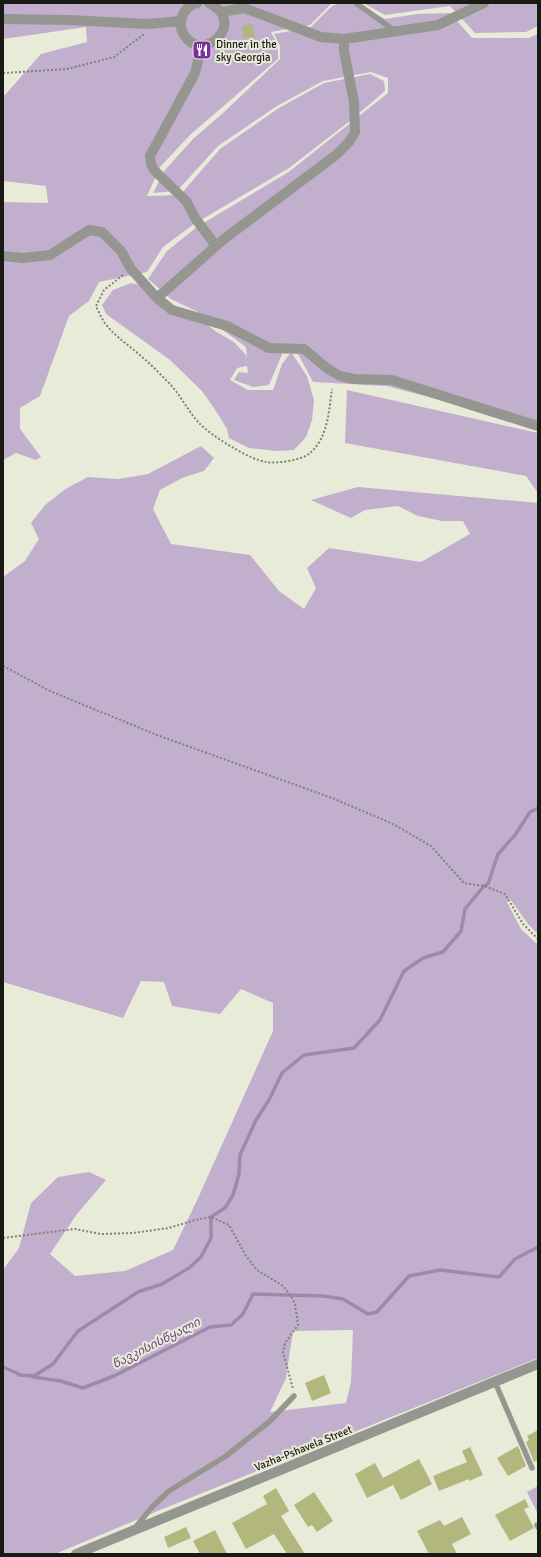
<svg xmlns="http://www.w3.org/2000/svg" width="541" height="1557" font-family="Signika,'Noto Sans Georgian',sans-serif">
<rect width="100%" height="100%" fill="#e9ebd9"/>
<path fill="#c1afcd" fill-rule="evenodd" d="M3,3H332L310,25L271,32L278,46V59L190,135L160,167L147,196L180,195L220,149L279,108L324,83L370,74L384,81L385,91L350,121L289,168L194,224L163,247L147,272L99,282L89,301L69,316L40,396L20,408V429L41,457L36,460L16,453L3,460V202L48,203L46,186L3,181V95H5L41,54L87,42L86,27L3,39Z
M340,3H355L385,19L417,14L450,13L472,38H529L538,34V425L386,386L313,382L296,350L283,352L269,385L253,387L234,380L239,372L248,373L247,366L237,368L230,380L248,390H273L282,364L291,352L307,376L314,400L312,420L306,437L294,450L276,451L249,448L229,438L227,429L216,411L202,391L170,360L106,314L102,305L113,290L131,283L150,287L178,309L192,312L215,331L234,342L246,355L247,359L246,347L198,312L171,299L148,279L167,251L197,227L290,171L388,93V78L371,72L323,81L277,106L218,146L177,191L153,193L165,170L193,139L223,113L280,59V46L274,34L311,27L332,6Z
M363,3H538V26L526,32L475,33L450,6L385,15Z
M347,390L538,433V493L526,476L345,443Z
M201,446L214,458L204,471L182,478L160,490L153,509L171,544L250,555L279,591L304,609L316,588L307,568L329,548L421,562L470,534L463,521H442L418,516L398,506L365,510L351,518L311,500L358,487L538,503V934L528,924L510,899L507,902L521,929L538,945V1358L160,1510L55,1554H3V1270L19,1248L31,1203L58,1177L89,1172L106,1180L77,1214L50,1254L75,1276L125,1271L173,1250L199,1196L273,1031V1003L241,989L220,1014L172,1006L164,982L141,981L123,1018L3,982V577L25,561L39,539L31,523L45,505L67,488L88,477L119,479L148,474ZM353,1330L351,1382L346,1403L270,1412L286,1378L293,1331Z
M538,1486V1514L527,1492Z"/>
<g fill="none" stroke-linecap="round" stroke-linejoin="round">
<path stroke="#9f89aa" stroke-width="3.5" d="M3,1367L21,1375
M19,1375L34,1376L53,1364L78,1331L138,1292L162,1284L189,1268L201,1257L211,1238V1217L225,1208L233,1195L239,1174L240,1155L256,1120L269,1100L282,1073L304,1055L354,1048L380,1020L404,971L423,958L443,952L461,931L465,909L484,886L488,884L498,854L515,835L530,812L538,808
M33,1377L61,1381L83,1388L114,1376L210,1327L231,1325L243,1314L253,1294L323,1296L343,1299L368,1314L377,1312L409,1276L440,1270L499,1277L515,1259L538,1247"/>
</g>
<path fill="#b2b77d" d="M253,24L255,37L243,38L242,26Z
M324,1375L331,1393L312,1401L305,1383Z
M538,1430V1460L534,1462L526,1442L529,1440L527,1436Z
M518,1446L526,1466L508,1476L497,1458Z
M470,1447L483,1475L469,1481V1479L439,1491L433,1476L467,1462L462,1451Z
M419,1459L432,1484L401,1500L393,1485L367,1498L355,1474L375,1463L383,1478Z
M276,1488L289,1511L281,1516L305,1554H287L274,1534L246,1549L232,1523L267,1504L263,1496Z
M314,1492L333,1521L317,1532L312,1525L308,1527L294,1505Z
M525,1499L529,1507L524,1509L534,1528L510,1541L495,1515Z
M462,1517L471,1534L452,1544L457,1554H429L417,1531L440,1520L444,1526Z
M186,1527L191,1538L168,1548L164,1537Z
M215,1530L227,1554H200L193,1541Z"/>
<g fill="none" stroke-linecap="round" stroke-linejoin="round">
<path stroke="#818276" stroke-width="2" stroke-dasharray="2 2" stroke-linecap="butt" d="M3,73L67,69L114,57L144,34
M123,275L104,290L96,306C98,311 101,317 104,322C114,336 129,345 142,357C152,365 161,375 170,384C181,396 188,411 199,423C210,435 250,460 266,462C276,464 303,460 310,453C328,438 329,410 332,389
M3,666L50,691L157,735L332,798L391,823L431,846L464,883L484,886L505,894L523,924L538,939
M3,1238L75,1229L101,1234L133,1233L169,1228L195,1220L211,1217L229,1225L246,1256L257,1270L283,1286L291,1296L295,1304L298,1325L285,1343L283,1352L293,1389"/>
<path stroke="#95968f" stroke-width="5.5" d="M356,3L395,31
M495,1382L532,1468
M537,1525L538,1527
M135,1528L152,1507L169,1491L226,1456L269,1422L294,1396"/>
<path stroke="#95968f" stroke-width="10" d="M197,3C191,4 186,9 183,14C180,21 180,29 184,35C203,65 248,22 209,3
M221,12L244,8L321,37L344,39L438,25L484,3
M3,19L68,20L148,24L181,21
M202,45L195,73L150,156L151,164L154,170L187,202L195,218L216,246
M3,256L23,258L50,255L89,230L102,232L121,251L131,269L157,298L172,310L227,326L269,348L304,349L328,369L340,376L354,379L392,380L538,426
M157,298L224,239L336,155L349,142L355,132L354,102L344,51V39
M76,1554L538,1364"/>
</g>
<defs>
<g id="restaurant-square" transform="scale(1)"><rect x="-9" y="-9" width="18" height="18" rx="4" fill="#7d30a2" stroke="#e9ebd9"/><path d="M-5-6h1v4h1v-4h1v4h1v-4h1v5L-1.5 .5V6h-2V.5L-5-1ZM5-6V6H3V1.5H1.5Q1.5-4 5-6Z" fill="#fff"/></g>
</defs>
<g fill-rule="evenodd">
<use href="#restaurant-square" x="202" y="50"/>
</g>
<g text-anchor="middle" stroke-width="4" stroke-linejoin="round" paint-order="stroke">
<g font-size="11" fill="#191a14" stroke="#e9ebd9" text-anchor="start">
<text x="216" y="48">Dinner in the<tspan x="216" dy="13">sky Georgia</tspan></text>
</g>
<g font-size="11" fill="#191a14" stroke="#e9ebd9">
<text transform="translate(303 1448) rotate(-22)" y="4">Vazha-Pshavela Street</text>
</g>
<g font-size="12" font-style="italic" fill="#6a4281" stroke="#e9ebd9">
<text transform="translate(156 1343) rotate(-27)" y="4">წავკისისწყალი</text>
</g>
</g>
<rect width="541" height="1557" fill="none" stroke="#191a14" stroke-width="8"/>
</svg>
